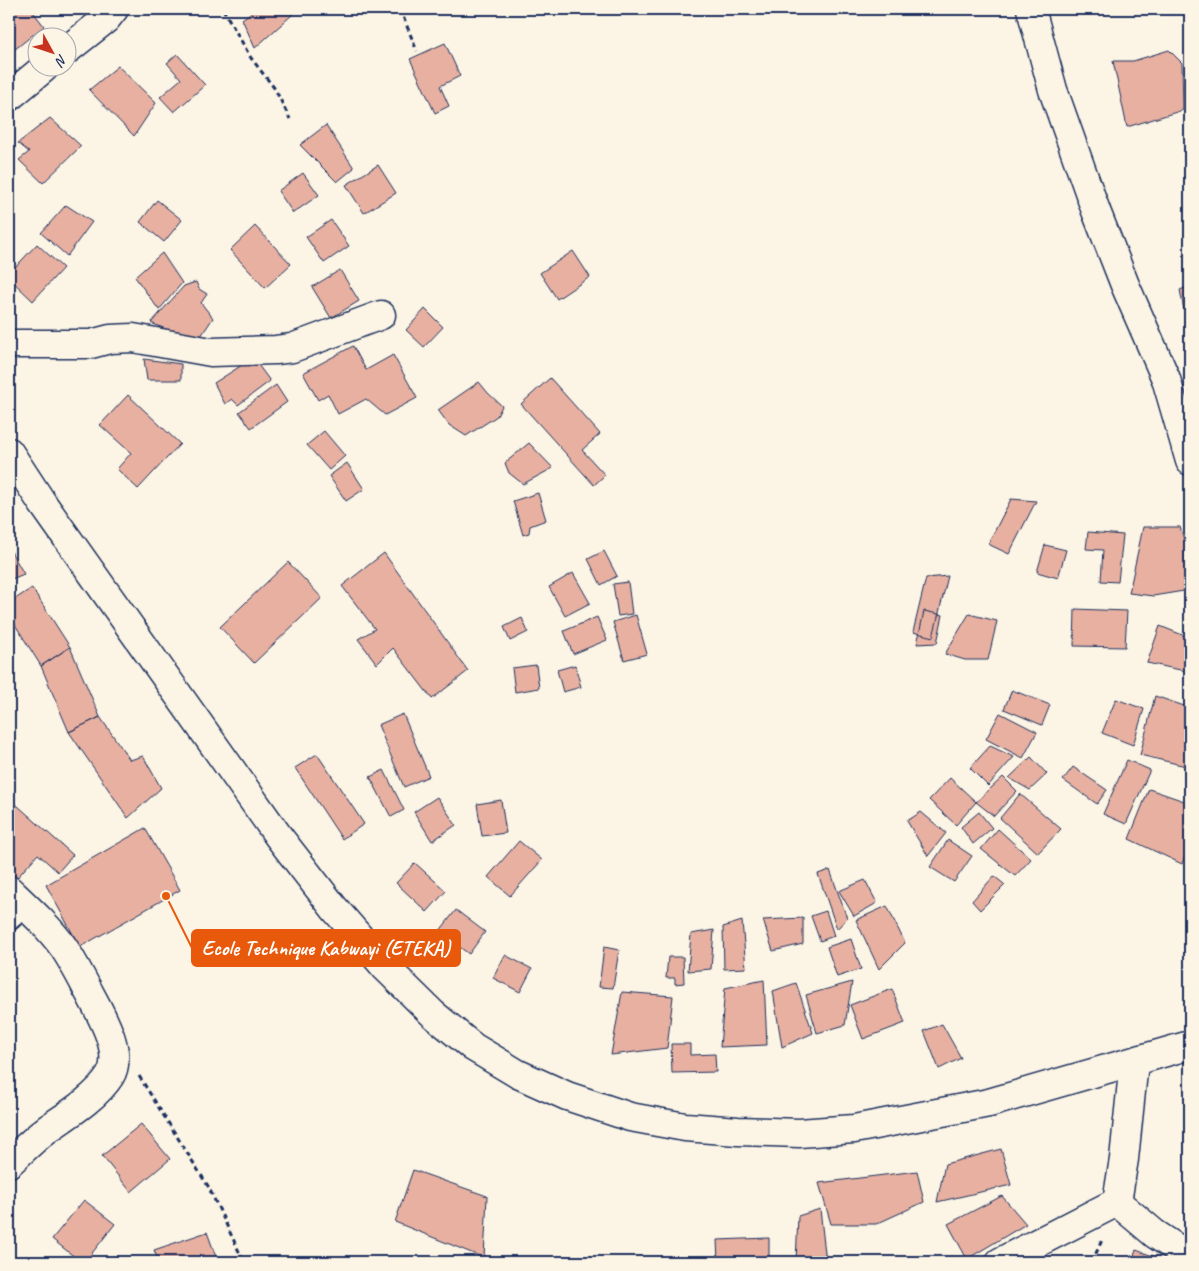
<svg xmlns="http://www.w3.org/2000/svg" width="1199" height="1271" font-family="Caveat,sans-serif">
<rect width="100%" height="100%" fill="#fcf5e5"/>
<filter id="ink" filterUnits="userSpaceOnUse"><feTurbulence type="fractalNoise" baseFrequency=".02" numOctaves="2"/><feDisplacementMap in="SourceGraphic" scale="10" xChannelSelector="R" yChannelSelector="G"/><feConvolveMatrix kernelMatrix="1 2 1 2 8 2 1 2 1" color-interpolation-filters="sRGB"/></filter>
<g filter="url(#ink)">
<path fill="#e8b0a0" stroke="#1b2f5e" d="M9,9H31L44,26L14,50L9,43Z
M256,9H289L293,14L255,48L242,19Z
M445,43L460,76L440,86L449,106L435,113L410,59Z
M1169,50L1182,63L1183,110L1127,127L1113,61H1133Z
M177,54L205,85L174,112L160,97L181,79L167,63Z
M118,66L156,103L134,136L89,90Z
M50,118L81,146L43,183L19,160L29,152L18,143Z
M326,125L354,168L337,182L300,145Z
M378,165L396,193L364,213L346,185Z
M303,173L319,195L293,213L278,191Z
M157,200L182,220L164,242L140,222Z
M66,205L92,222L67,256L41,233Z
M331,220L349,246L324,263L306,237Z
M255,226L291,264L265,288L230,250Z
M37,244L63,268L33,301L9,278V274Z
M573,251L590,277L557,299L540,273Z
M162,253L182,283L159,310L135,277Z
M340,270L359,301L331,318L312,287Z
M196,282L199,289L207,294L201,303L213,318L201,336L187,338L151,323L184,286Z
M1190,286V330H1188L1180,290Z
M425,309L443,327L424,347L406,330Z
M353,346L366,370L393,355L417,398L385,415L366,399L338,414L328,394L318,400L303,373Z
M253,358L270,381L238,405L232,399L225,404L214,383Z
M144,359L181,364V380H147Z
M550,378L600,434L582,450L605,475L594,485L521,404Z
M479,382L488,393L502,406L497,416L466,436L449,425L438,410Z
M276,385L287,402L251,428L239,412Z
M128,395L180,444L138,489L117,469L131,453L100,425Z
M324,431L345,456L329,470L307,445Z
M529,443L553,468L523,484L509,473L505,463Z
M347,463L364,489L346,501L329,476Z
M538,493L546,520L530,526L529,533L523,535L513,501Z
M1011,499L1036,501L1009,554L988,544Z
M1143,527H1180L1190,557V590L1153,596L1129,593Z
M1088,532L1123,535L1118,582L1101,581L1103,550L1086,549Z
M1045,545L1066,550L1058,578L1037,572Z
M9,548L24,574L9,580Z
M604,551L617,576L601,585L588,559Z
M384,553L468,671L432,699L393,648L377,664L358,639L375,629L342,586Z
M288,562L322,598L254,663L220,627Z
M573,573L590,603L565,616L549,587Z
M948,576L933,637L913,632L926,578Z
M628,582L632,614L618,616L613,584Z
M32,588L70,647L41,666L9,615V603Z
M1075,609L1127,611L1125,647L1074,646Z
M924,611L943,615L937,643L917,644Z
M969,614L997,621L988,660H965L945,654Z
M636,615L647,654L624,660L613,622Z
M597,617L607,640L573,654L564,631Z
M522,618L528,632L510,641L504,627Z
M1160,626L1190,638V672L1147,663Z
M70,647L100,717L69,732L41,666Z
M536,665L539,688L515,692L512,668Z
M575,665L581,687L563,692L557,670Z
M1012,690L1050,705L1042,725L1004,709Z
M1155,696L1190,708V767L1140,755Z
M1116,699L1144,709L1133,745L1102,733Z
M1000,713L1037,732L1023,758L986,739Z
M403,714L429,776L404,787L378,725Z
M100,717L130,760L143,756L161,788L128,818L69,732Z
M990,746L1014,757L988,786L970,768Z
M317,754L364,824L342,839L295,768Z
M1031,757L1047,774L1030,790L1009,778Z
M1127,760L1150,770L1126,824L1103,814Z
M1073,767L1107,790L1097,804L1063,780Z
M384,770L404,810L391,817L370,777Z
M1003,777L1017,791L994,816L976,802Z
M950,778L976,802L956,825L929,800Z
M1149,789L1190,803V842L1182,864L1129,839Z
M1020,794L1061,829L1038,853L1000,818Z
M437,797L456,825L432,841L414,812Z
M9,798L73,855L58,872L38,854L15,880L9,874Z
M501,800L506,833L482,836L477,804Z
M921,812L946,833L928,856L907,821Z
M979,812L992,828L973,844L961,827Z
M145,828L180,890L80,947L46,885Z
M998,829L1031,859L1015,876L981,849Z
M948,840L972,856L954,882L930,867Z
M519,841L542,860L510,896L488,877Z
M415,863L446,891L427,912L396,883Z
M830,870L847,918L837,929L818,874Z
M994,876L1005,885L980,910L972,901Z
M865,880L877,903L854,916L839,891Z
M887,906L905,943L879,969L856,920Z
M456,910L485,932L469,954L439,932Z
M826,911L834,936L820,941L811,916Z
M803,918V944L773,951L763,920Z
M742,921L746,968L724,969L723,927Z
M714,930L711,969L688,971L691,934Z
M851,939L861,969L837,977L827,947Z
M604,947L619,950L613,988L599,987Z
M505,955L532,969L520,992L493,978Z
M668,957H683L684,983L675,984V978H666Z
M764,980L767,1045L720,1047L725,988Z
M852,982L845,1025L817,1033L806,995Z
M796,983L813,1033L782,1047L773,991Z
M892,989L905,1023L863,1039L850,1005Z
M622,992L673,996L667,1048L611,1055Z
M942,1024L961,1058L939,1069L924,1031Z
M671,1044H690V1055L715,1054L716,1072L672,1073Z
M141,1124L170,1159L131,1192L102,1156Z
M1001,1149L1011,1185L937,1202L945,1164Z
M413,1170L487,1196L484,1258L395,1222Z
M917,1171L924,1202L876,1224H831L819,1183Z
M1002,1196L1026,1224L967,1259L948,1224Z
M84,1200L115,1224L85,1262H81L52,1239Z
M820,1209L826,1262H796L798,1216Z
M207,1232L216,1257L200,1262H159L154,1250Z
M769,1238V1262H718L717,1240Z
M1136,1250L1170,1262H1132Z
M899,1257V1262H882Z"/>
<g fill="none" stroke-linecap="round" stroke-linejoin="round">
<g stroke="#1b2f5e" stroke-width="18">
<path id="lane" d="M9,924L28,908"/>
</g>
<g stroke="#1b2f5e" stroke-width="31">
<path id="street" d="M1031,9L1053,90L1096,211L1125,285L1166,379L1190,461
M68,49L106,19L114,9
M9,97L44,68
M9,344H91L110,339L133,338L211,352L276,350L292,348L381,315
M9,890C28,908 48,926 64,948C74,963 82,979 90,994C101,1015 124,1053 110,1076C97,1097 66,1116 46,1130C33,1140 21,1152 9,1163
M1117,1202L1155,1234L1190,1257
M1000,1262L1117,1202L1124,1159L1134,1062"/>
</g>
<g stroke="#1b2f5e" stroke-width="31">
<path id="highway" d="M9,452L43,504L279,837L334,908L386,968L433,1014L473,1047L518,1074L567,1096L630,1117L685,1127L738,1131L799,1133L854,1129L989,1103L1190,1045"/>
</g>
<path stroke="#1b2f5e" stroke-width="3" stroke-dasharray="5 4" stroke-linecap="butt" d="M223,9L251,58L275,89L290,119
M400,9L417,51
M139,1076L208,1186L244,1262
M1092,1262L1102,1240"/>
<use href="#lane" stroke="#fcf5e5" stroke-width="14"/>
<use href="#street" stroke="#fcf5e5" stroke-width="28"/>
<use href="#highway" stroke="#fcf5e5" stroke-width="28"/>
</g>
</g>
<path fill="none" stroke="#e8590c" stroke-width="2" d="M166 896L192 948"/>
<circle fill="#e8590c" stroke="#fcf5e5" stroke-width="2" cx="166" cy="896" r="5"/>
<rect fill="#e8590c" stroke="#e8590c" stroke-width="2" x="192" y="930" width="268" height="36" rx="5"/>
<g font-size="21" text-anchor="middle" font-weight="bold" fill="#fff">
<text x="326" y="955">Ecole Technique Kabwayi (ETEKA)</text>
</g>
<rect width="1199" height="1271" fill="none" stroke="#fcf5e5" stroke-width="30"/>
<rect x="15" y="15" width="1169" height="1241" fill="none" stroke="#1b2f5e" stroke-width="2" filter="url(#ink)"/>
<g transform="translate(52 52) rotate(130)"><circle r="24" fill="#fcf5e5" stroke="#a2a6af"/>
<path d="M0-4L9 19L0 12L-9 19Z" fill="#c8321e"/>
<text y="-8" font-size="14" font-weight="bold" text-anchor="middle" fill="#1b2f5e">N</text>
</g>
</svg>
